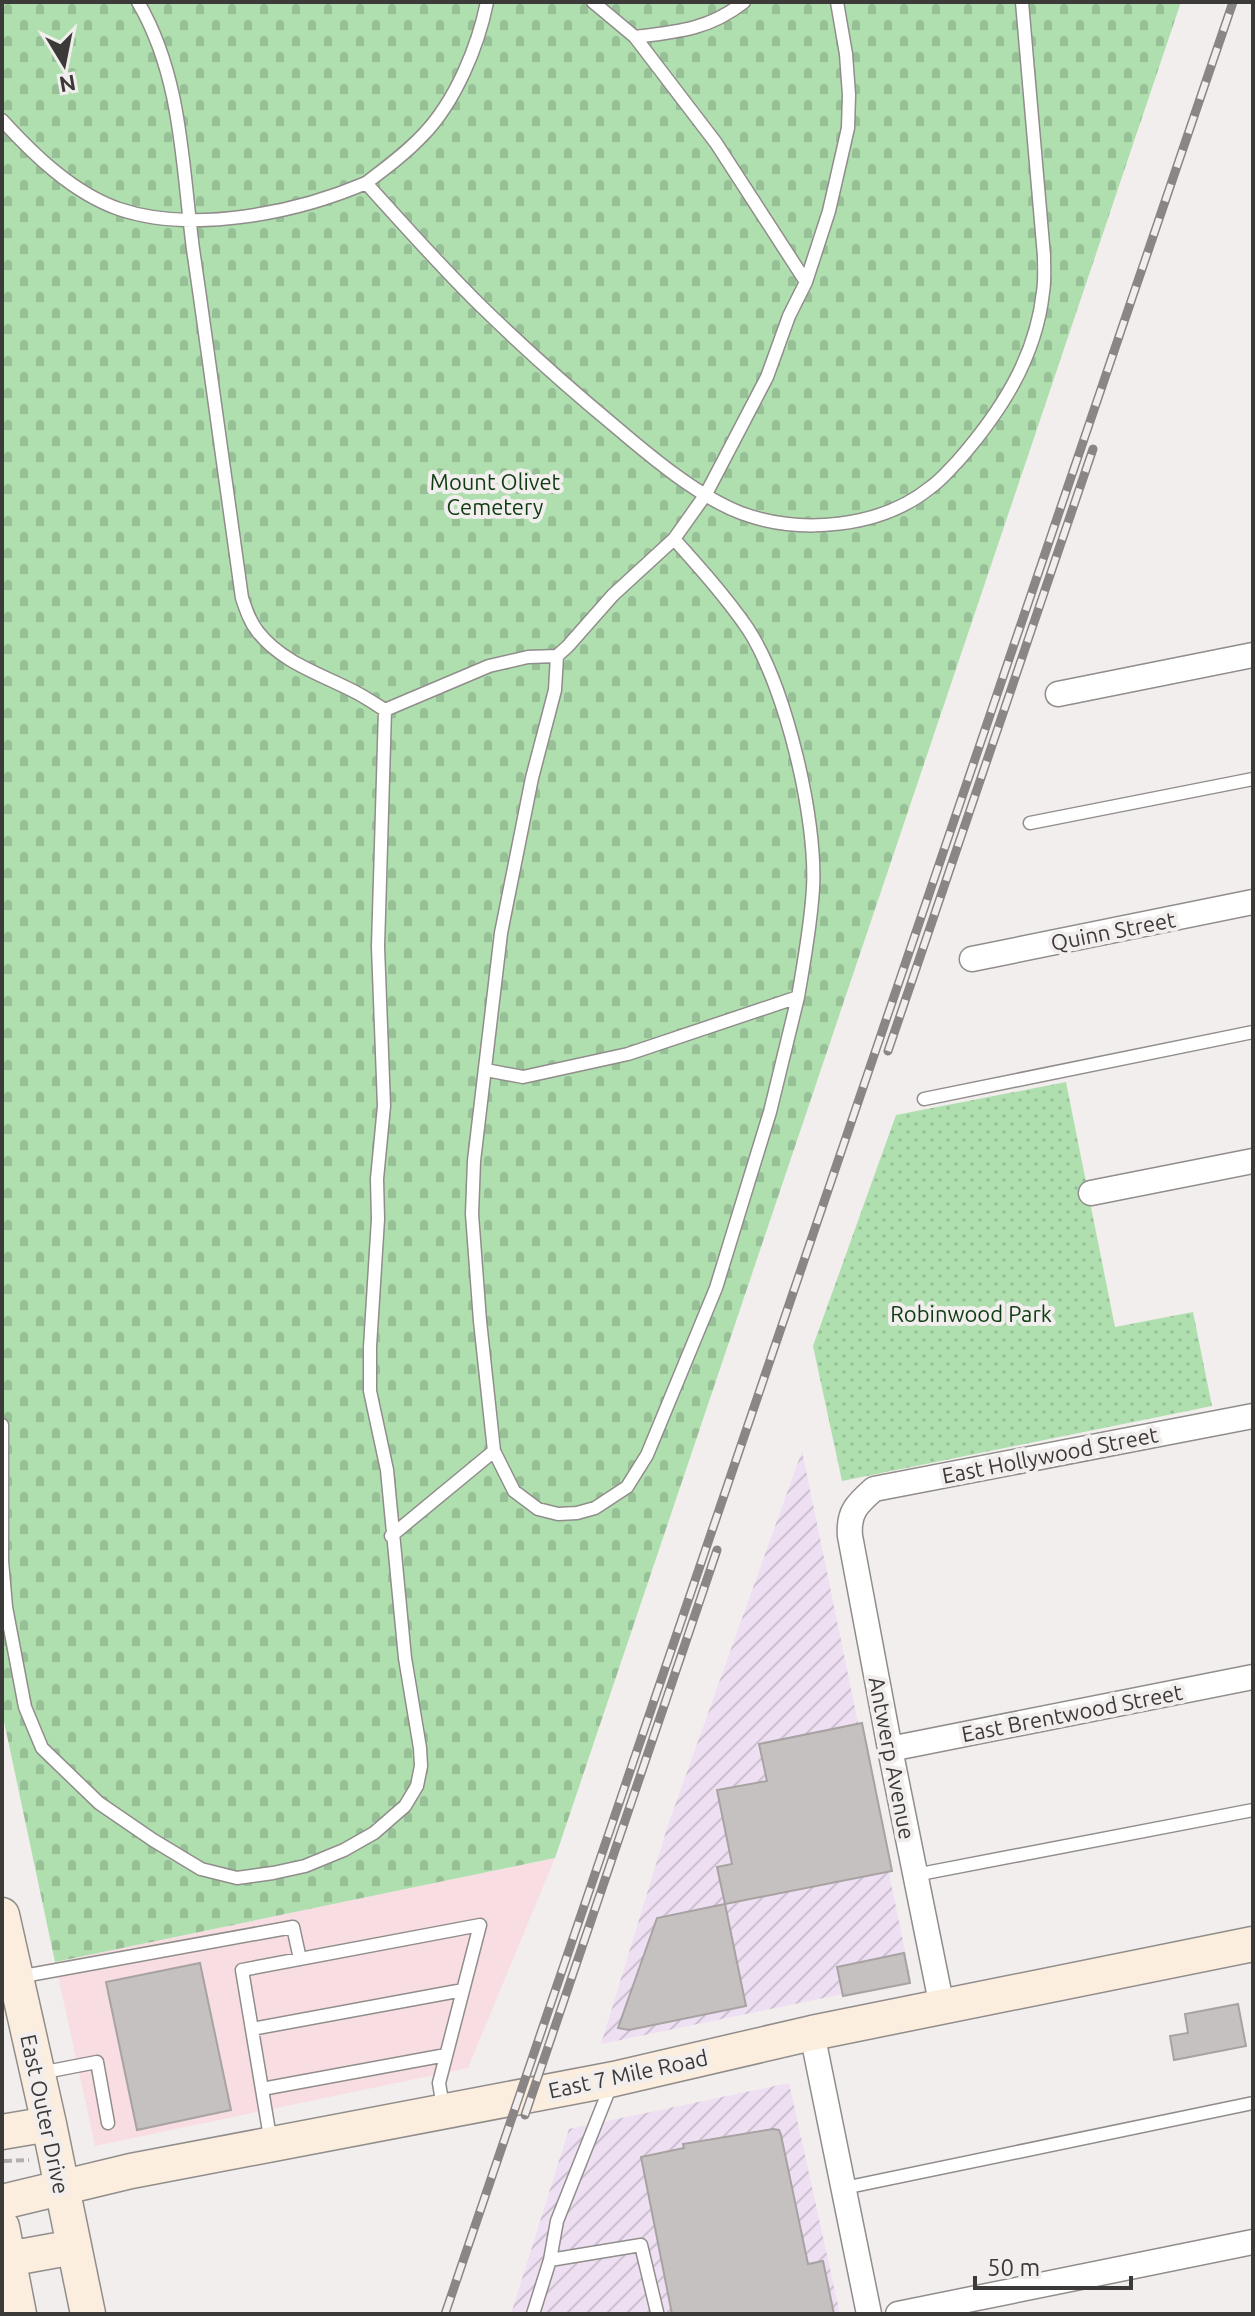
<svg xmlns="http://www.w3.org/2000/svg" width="1255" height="2316" font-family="Ubuntu,sans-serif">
<defs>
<pattern id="industrial-furrows" width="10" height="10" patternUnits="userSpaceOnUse" patternTransform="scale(2)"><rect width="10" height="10" fill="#eedff3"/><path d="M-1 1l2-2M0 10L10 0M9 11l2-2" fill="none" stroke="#cdc0d1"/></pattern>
<pattern id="green-dots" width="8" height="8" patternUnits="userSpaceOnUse" patternTransform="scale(2)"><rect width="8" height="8" fill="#b0dfaf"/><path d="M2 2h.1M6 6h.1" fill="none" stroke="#98c097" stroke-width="1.8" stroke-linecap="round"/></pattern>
<pattern id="cemetery-stones" width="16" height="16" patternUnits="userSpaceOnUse" patternTransform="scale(2)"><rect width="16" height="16" fill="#b0dfaf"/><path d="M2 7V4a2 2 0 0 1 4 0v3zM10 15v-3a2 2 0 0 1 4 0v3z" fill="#98c097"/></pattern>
</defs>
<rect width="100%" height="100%" fill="#f2eeed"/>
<path fill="#f8dee2" d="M555,1858L468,2068L95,2146L55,1962Z"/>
<path fill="url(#industrial-furrows)" d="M802,1451L911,1980L601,2044L668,1825Z
M789,2083L840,2314H511L569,2129Z"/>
<path fill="url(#green-dots)" d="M1066,1082L1115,1327L1193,1312L1212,1406L842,1481L813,1346L896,1115Z"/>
<path fill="url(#cemetery-stones)" d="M2,2H1181L555,1858L55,1962L2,1712Z"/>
<path fill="#c5c1c0" stroke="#a7a3a2" stroke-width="2" d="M862,1723L892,1871L725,1904L717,1867L732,1864L717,1790L767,1781L759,1744Z
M725,1904L746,2006L629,2030L618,2028L657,1918Z
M904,1953L910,1983L843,1996L837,1967Z
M200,1963L231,2110L137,2130L106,1982Z
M1238,2004L1246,2046L1174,2060L1170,2036L1188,2033L1185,2014Z
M773,2129L779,2130L781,2135L808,2264L823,2261L834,2314H672L641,2157L684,2148L683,2144Z"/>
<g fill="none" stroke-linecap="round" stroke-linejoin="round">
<g stroke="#908d8b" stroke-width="15">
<path id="lane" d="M138,2C182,77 182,165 193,249C210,365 226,481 242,598C246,610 250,622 258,632C283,664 324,675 359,694C368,699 377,705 385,710L489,666L528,657L557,656L568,646L613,595L674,539L706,494L767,377L789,316L806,282L829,211L848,128L849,95L846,54L837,2
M593,2L635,37L716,143L806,282
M635,37C678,32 710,29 744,2
M2,120C34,155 73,193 119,209C193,234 296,213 366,183C404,225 441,267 482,307C525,349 570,389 617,428C651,457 699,497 741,513C800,535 881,528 931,487C941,480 949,470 957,462C1000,413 1036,358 1043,292C1045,281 1044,268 1044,256L1022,2
M366,183C386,168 406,153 423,135C455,102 478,47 487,2
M557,656L555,690L532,778L501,933L474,1161L472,1214L480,1321L494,1451L514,1491L538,1509L558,1514L577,1513L595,1508L627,1487L647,1455L716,1288L770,1112L798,997
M1030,823L1253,779
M486,1070L523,1077L628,1054L798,997C804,961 811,925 813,888C817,819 786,688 748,629C726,597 700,568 674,539
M924,1099L1253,1032
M2,1425V1561L6,1607L25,1707L42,1748L99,1803L153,1840L201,1869L237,1878L273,1873L305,1866L344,1850L374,1833L405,1806L417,1786L421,1766L420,1748L405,1658L387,1470L370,1391V1347L378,1219L377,1179L384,1106L378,947L385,710
M391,1536L494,1451
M915,1875L1253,1810
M18,1977L293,1927L300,1959
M252,2029L463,1990
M40,2073L97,2062L108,2123
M262,2089L446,2055
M271,2143L242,1970L480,1925L439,2083L443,2107
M844,2188L1253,2103
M550,2260L641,2245L657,2312
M533,2314L550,2260L557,2221L611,2085"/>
</g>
<g stroke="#908d8b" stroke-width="27">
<path id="street" d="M1058,694L1253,655
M972,959L1253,902
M1091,1193L1253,1161
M890,1749L1253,1677
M942,2007L890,1749L850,1536C848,1512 857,1504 874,1489L1253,1416
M812,2033L869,2314
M898,2314L1253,2242"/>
</g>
<g stroke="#908d8b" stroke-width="37">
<path id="secondary" d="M2,1915L49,2124L88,2314
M2,2132L49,2124
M2,2202L131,2171L614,2079L812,2033L1253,1944
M2,2227L19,2314
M8,2259L74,2247"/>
</g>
<path stroke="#b3afae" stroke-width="4" stroke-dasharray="8 4" stroke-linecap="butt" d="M4,2161L29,2160"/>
<use href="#lane" stroke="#fff" stroke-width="12"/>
<use href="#street" stroke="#fff" stroke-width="24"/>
<use href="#secondary" stroke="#fceede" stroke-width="34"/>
<g stroke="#898685" stroke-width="9">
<path id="rail" d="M888,1051L1093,449
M525,2115L717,1550
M445,2314L1233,2"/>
</g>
<use href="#rail" stroke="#f2eeed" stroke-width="6" stroke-dasharray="18" stroke-linecap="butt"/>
</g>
<g text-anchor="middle" stroke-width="8" stroke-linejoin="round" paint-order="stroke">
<g font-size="22" fill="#0e3b11" stroke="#f2eeed">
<text x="495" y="490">Mount Olivet<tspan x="495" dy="25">Cemetery</tspan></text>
<text x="971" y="1322">Robinwood Park</text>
</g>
<g font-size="22" fill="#3c3a39" stroke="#f2eeed">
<text transform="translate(1113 931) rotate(-11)" y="8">Quinn Street</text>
<text transform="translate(1050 1455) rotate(-11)" y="8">East Hollywood Street</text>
<text transform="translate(1072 1713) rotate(-11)" y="8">East Brentwood Street</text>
<text transform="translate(892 1758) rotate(79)" y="8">Antwerp Avenue</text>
<text transform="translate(628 2074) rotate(-12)" y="8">East 7 Mile Road</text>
<text transform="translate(45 2114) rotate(78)" y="8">East Outer Drive</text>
</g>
</g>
<rect width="1255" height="2316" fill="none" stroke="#3c3a39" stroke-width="8"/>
<g transform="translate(64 64) rotate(170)" stroke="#f2eeed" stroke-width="6" paint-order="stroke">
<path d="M0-6L14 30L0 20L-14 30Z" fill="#3c3a39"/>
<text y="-12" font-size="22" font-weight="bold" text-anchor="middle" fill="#3c3a39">N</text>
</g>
<path d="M975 2276v12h156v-12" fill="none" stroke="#3c3a39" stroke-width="4"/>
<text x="987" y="2276" font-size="24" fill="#3c3a39" stroke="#f2eeed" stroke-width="6" paint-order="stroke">50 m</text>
</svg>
